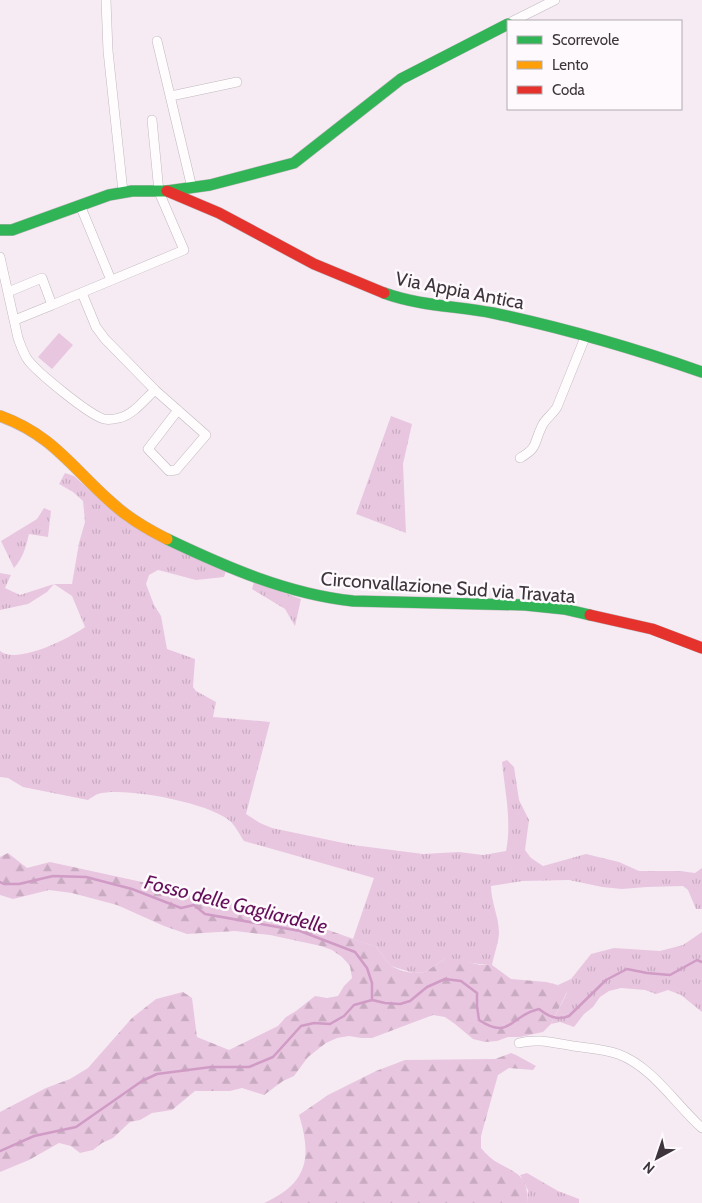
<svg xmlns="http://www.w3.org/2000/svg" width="702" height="1203" font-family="Cabin,sans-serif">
<defs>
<pattern id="grass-tufts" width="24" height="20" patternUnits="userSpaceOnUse" patternTransform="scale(1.25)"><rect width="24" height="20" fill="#e8c6e0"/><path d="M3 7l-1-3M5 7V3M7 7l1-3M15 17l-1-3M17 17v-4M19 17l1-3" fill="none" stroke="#c8abc1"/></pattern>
<pattern id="forest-firs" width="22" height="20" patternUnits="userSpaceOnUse" patternTransform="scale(1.25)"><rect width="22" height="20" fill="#e8c6e0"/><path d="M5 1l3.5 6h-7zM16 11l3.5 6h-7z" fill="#c8abc1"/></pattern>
</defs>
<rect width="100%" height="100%" fill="#f6ebf3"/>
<path fill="url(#grass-tufts)" d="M391,416L412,424L403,464L406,533L356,514Z
M65,473L74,476L126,522L226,571L224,577L196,580L158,570L149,575L146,584L154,605L161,616L167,649L195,659L193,687L196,691L216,702L213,717L270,722L246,814L260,823L272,828L353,845L423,854L459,852L483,855L506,851C512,821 505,792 502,762L507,760L514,767L519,800L529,820L525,850L531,858L543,866L586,854L619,862L639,871H680L695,873L702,868V909H696L688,890L683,886L647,887L622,889L602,887L569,880L523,881L491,886C491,902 499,917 499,934C498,944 494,955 492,965C476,965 461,960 445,959L425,972L413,973L391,966L376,947L353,939L374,878L244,841C240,835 236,827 231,822C212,803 123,786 98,794C95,795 91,798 88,800L23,787L8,778L0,777V651C17,665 70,638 85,627L72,596L54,584L47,592L28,604L0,610V573L11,575L5,588L20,595L54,584H72L79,543L85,522L83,501L73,492L59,484Z
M44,508L51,511L48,537L29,534C26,547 23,558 14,568L1,541L37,519Z
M254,582L301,599L295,626L285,609L252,589Z
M702,932V1012L681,995L668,990L656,994L645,990L621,988L609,991L600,997L593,1007L584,1014L574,1027L560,1022L551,1024L567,993L558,985L571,979L591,954L614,948L660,951L683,945Z
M527,1173L558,1191L579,1199V1203H527L528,1190L520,1175Z"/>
<path fill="url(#forest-firs)" d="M8,853L27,868L50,862L142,882L188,895L233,903L331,931L376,947L391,966L402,971L413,973L425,972L445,959H457L480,965H492L511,979L546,982L558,985L567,992L551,1024L543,1032L520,1037H508L497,1041L485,1042L473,1039L455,1024L445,1017L433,1015L372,1038H361L349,1036L337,1038L326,1043L308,1057L294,1076L283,1081L264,1095L242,1088L230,1091H195L172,1110L152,1113L140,1120L130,1122L113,1138L102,1143L93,1150L80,1153L71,1146L59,1143L29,1160L0,1172V1112L46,1088L70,1079L88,1068L132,1018L156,999L183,992L192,998L197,1037L229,1050L278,1026L286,1017L296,1011L315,996L327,998L338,996L344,986L352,978L350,966L342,957L332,950L321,946L270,935L235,931L187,934L164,926L117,905L72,893L49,890L13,899L0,895V857Z
M511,1053L516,1055L536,1066L533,1070L509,1068L498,1075L481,1136V1148C486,1154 492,1160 500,1164C519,1174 529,1178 527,1203H264C308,1183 312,1158 299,1115L328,1095L376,1071L405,1060L495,1059Z"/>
<path fill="#e8c6e0" d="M59,333L73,345L52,369L38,357Z"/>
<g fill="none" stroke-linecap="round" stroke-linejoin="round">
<path stroke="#d09bc5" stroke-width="2.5" d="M0,882L4,884H19L53,876L86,877L132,889L181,908L194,905L205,914L300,931L355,952L367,968L372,983V1000
M0,1151L34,1136L76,1127L142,1081L157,1074L211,1067H249L273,1057L301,1026L314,1023L330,1024L344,1016L354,1005L372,1000L385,1003L400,1004L410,1001L427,987L445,979L461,981L477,993V1006L479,1020C511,1041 510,1015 539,1009C548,1016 557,1021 569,1016L606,980L627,969L647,973L670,975L697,960L702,962"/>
<g stroke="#c0b8be" stroke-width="10">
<path id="street" d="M106,0L108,51L123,192
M513,21L555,0
M157,41L192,188
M171,96L237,82
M80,205L111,280
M0,257L18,338C21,346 23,353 28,360C37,372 89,415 104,419C108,420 115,419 119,418C133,415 145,399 155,390
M8,292L42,278L52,305L15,320
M82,293L96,327L105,339L155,390L206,435L176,470L169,471L148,449L178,410
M52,305L184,250L159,192L152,120
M520,458C539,447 533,444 542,426C545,419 553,414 557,407L586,335
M519,1043C537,1038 554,1043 573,1046C588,1048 604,1049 618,1054C653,1067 675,1104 702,1128"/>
</g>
<g stroke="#c0b8be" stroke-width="12">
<path id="fast" d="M0,230H12L109,195L132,191H167L210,185L294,163L401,79L508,24
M384,293C420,306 457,306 493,313C564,328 633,348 702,372
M167,539C226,567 287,594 353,601L525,605L564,609L590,615"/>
</g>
<g stroke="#c0b8be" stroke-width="12">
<path id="slow" d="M0,416C53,435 72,468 112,503C128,518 147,529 167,539"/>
</g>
<g stroke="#c0b8be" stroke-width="12">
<path id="jam" d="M167,191L219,213L314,264L384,293
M590,615L652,629L702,648"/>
</g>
<use href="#street" stroke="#fefcfd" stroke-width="9"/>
<use href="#fast" stroke="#30b455" stroke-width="11"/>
<use href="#slow" stroke="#ff9f0a" stroke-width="11"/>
<use href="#jam" stroke="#e5322d" stroke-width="11"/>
</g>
<g text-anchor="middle" stroke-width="5" stroke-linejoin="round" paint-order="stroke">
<g font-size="19" fill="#3d353b" stroke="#fdf9fc">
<text transform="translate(460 290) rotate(11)" y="7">Via Appia Antica</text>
<text transform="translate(448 587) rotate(4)" y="7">Circonvallazione Sud via Travata</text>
</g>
<g font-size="20" font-style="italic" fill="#650e59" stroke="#fdf9fc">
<text transform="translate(236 904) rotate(14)" y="7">Fosso delle Gagliardelle</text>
</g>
</g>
<rect x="507" y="20" width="175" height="90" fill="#fdf9fc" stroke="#b0abaf"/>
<rect x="517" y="36" width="25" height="8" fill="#30b455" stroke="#b0abaf"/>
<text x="552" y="45" font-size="15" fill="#3d353b">Scorrevole</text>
<rect x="517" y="61" width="25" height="8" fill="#ff9f0a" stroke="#b0abaf"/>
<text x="552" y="70" font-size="15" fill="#3d353b">Lento</text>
<rect x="517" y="86" width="25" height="8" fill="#e5322d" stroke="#b0abaf"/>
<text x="552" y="95" font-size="15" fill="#3d353b">Coda</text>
<g transform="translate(657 1158) rotate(220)" stroke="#fdf9fc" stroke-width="4" paint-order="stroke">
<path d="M0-4L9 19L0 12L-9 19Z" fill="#3d353b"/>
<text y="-8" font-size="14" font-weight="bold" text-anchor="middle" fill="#3d353b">N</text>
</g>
</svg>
